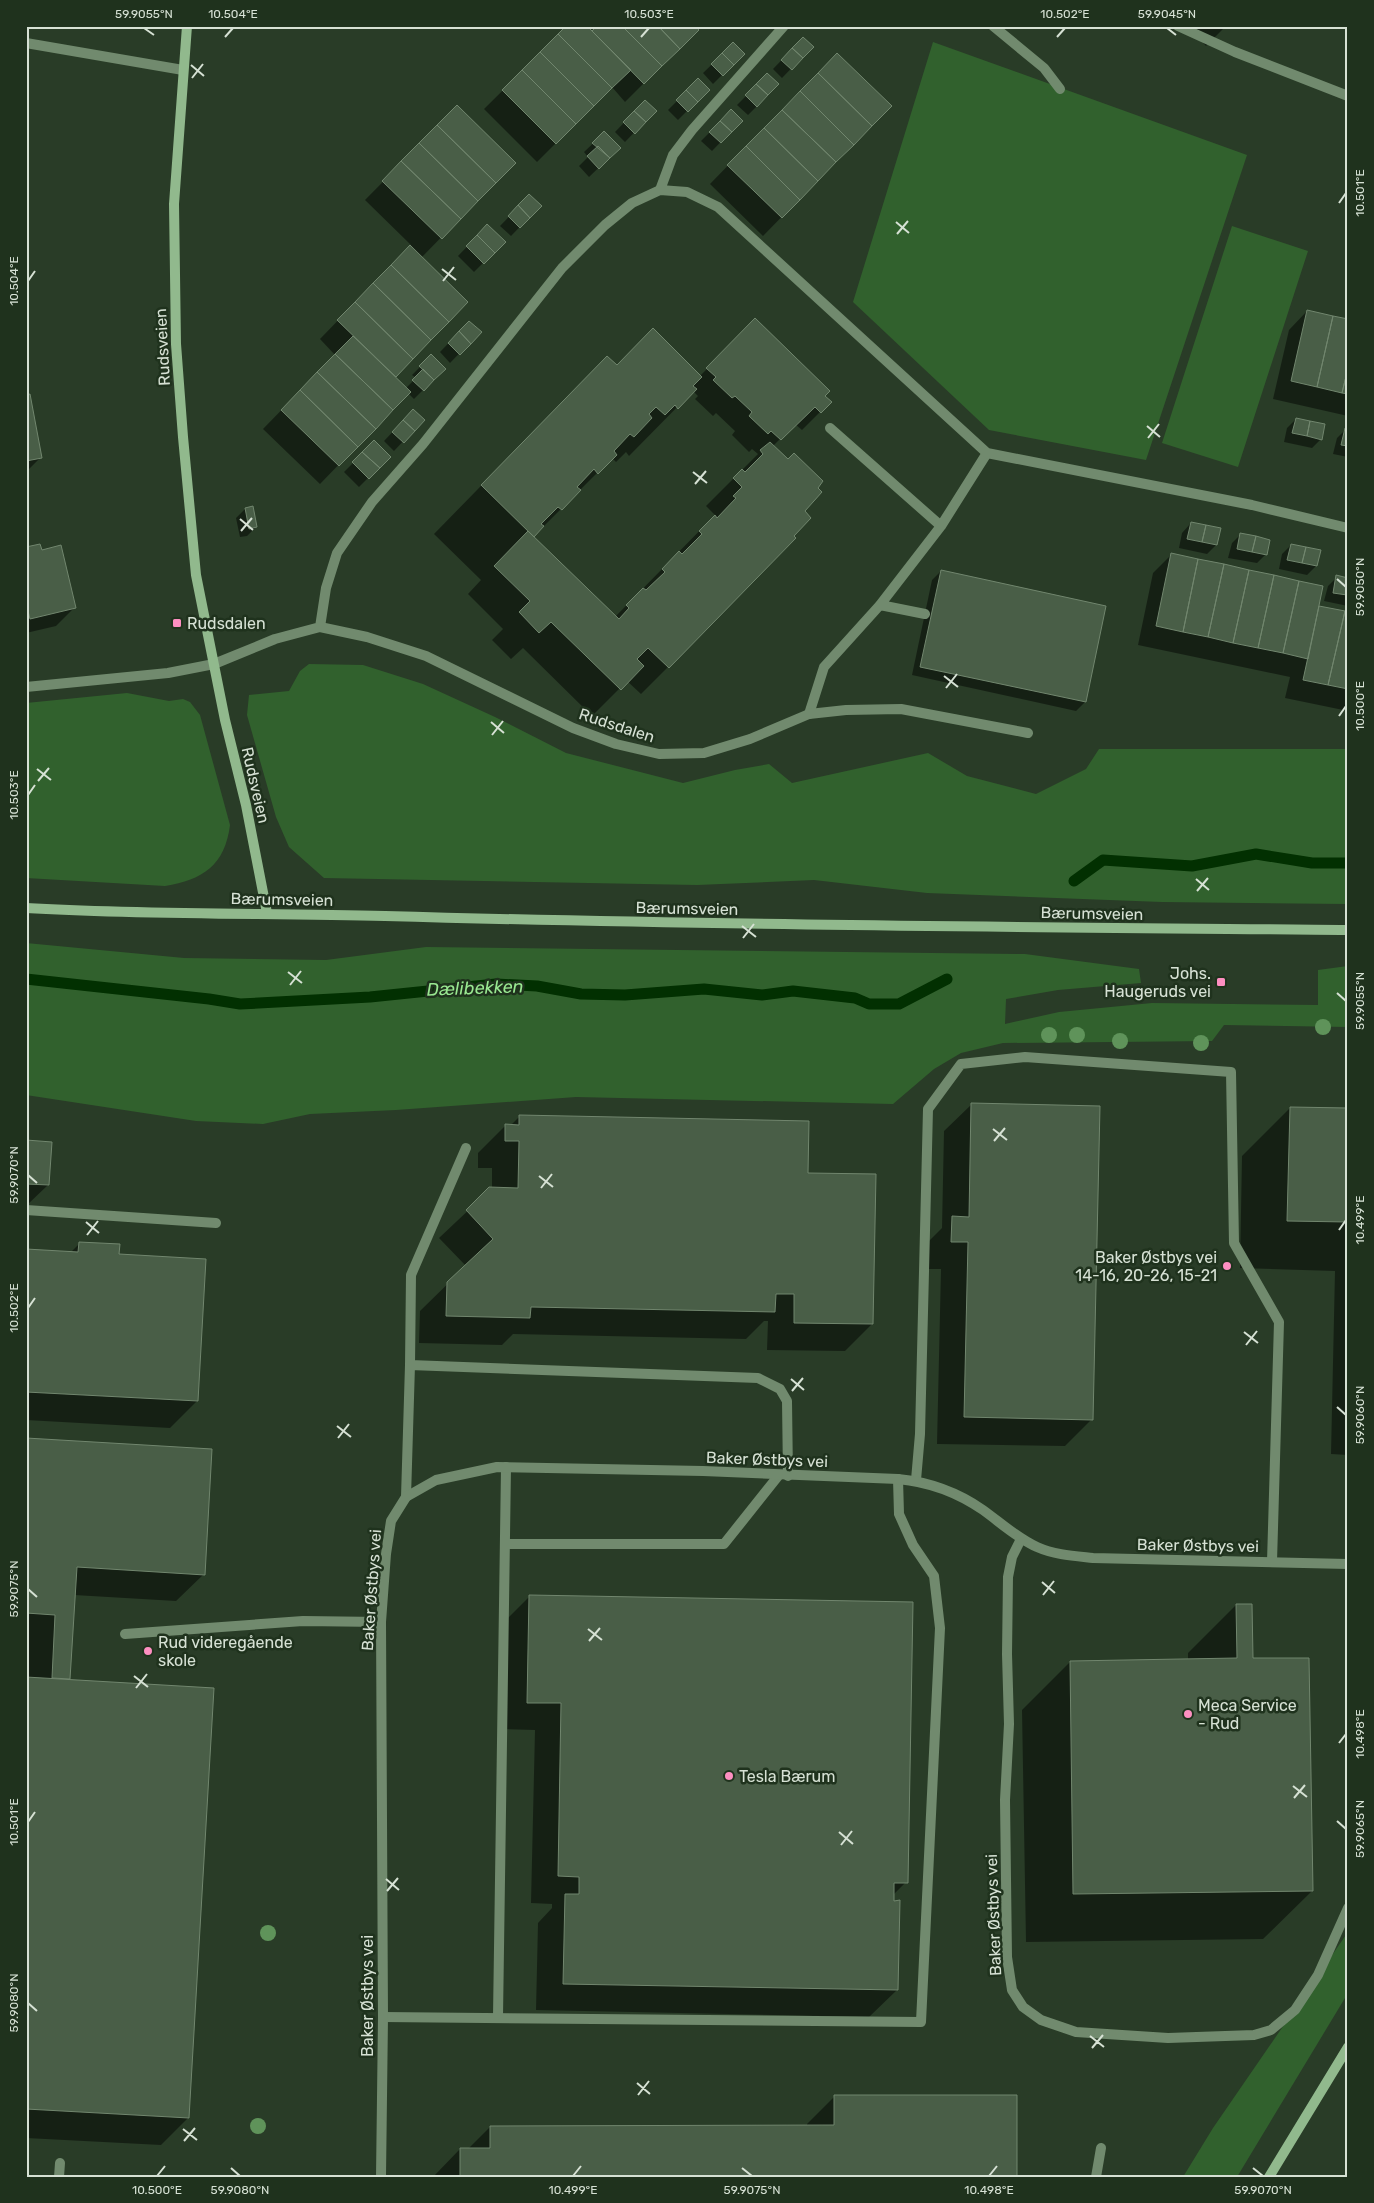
<svg xmlns="http://www.w3.org/2000/svg" width="1374" height="2203" font-family="Rubik,sans-serif">
<rect width="100%" height="100%" fill="#293c27"/>
<path fill="#31612d" d="M933,42L1247,155L1146,460L989,430L853,302Z
M1232,226L1308,251L1238,467L1162,443Z
M309,664L363,665L423,684L495,717L566,753L683,783L735,770L769,764L792,783L928,753L967,776L1036,794L1086,769L1099,749H1348V904L1162,902L927,893L814,880L697,885L324,878L289,847L276,817L247,715L249,695L289,691L300,671Z
M127,693L169,701L183,699L190,702L200,715L230,825C225,865 203,880 165,886L26,878V703Z
M26,943L184,958L326,960L426,947L1025,954L1139,969L1141,983L1058,990L1006,999L1005,1024L1059,1012L1152,1003L1318,1005V970L1348,966V1027L1224,1025L1212,1041L1003,1043L961,1053L934,1069L893,1104L576,1097L396,1110L310,1114L263,1124L196,1121L26,1095Z
M1348,1932V1993L1237,2177H1183L1213,2128Z"/>
<path fill="#0007" fill-rule="evenodd" d="M568,26L592,33L599,26H701L625,102L612,87L537,162L484,109Z
M1188,26H1226L1206,46Z
M803,38L812,47L782,78L773,69Z
M733,44L743,54L713,84L703,73Z
M818,73L890,106L763,236L710,184Z
M767,75L757,106L748,115L737,105Z
M698,80L708,90L678,120L668,110Z
M645,101L655,111L625,142L615,132Z
M457,107L514,163L421,258L466,302L394,377L406,388L416,378L412,375L431,356L444,369L414,399L408,393L320,484L263,429L335,355L320,339L411,245L365,200Z
M731,111L741,121L712,151L701,141Z
M604,133L619,148L589,177L579,166L588,157L584,152Z
M529,196L540,206L511,236L500,226Z
M487,226L504,242L474,272L458,256Z
M1307,311L1348,320V416L1273,399L1289,330Z
M755,320L830,402L802,430L795,424L773,446L668,667L641,694L627,681L592,716L523,648L511,659L492,640L503,629L468,594L481,580L434,534L559,406L616,367L700,376ZM693,391L698,396L695,399L713,416L716,413L735,431L732,435L749,452L752,449L758,454L706,506L715,515L615,617L533,537L612,458L616,462L626,452L629,456Z
M469,322L480,332L450,363L440,352Z
M26,396L41,457L26,472Z
M1296,419L1321,439L1312,448L1284,442L1287,428Z
M404,420H423L394,451L384,441Z
M1346,429L1348,430V457L1333,454L1337,438Z
M374,442L389,457L359,487L344,472Z
M245,509L256,527L247,536L240,537L236,518Z
M1191,523L1216,545L1207,554L1179,548L1182,533Z
M1241,534L1266,554L1257,563L1228,558L1232,543Z
M1291,545L1316,566L1307,575L1279,569L1282,554Z
M26,549L41,551L75,607L56,626L26,633Z
M1172,554L1317,607L1348,614V711L1285,698L1290,677L1138,645L1153,573Z
M941,571L1085,702L1076,711L912,675L932,580Z
M1337,577L1348,579V606L1324,601L1328,586Z
M972,1104L1092,1419L1065,1446L937,1444L941,1269H925V1245L942,1228L944,1131Z
M1290,1108L1348,1109V1455L1331,1454L1335,1271L1240,1268L1242,1156Z
M520,1116L806,1175L872,1324L845,1351L767,1350L768,1321H764L746,1339L513,1334L502,1345L419,1343L420,1311L466,1266L439,1238L492,1188V1168H478V1153L505,1126H510Z
M26,1141L48,1185L26,1206Z
M79,1244L118,1256L197,1401L170,1428L26,1420V1250L70,1253Z
M26,1439L204,1574L176,1601L74,1595L69,1681L188,2118L161,2145L26,2138V1678L28,1642L26,1641Z
M530,1596L906,1882L892,1896L897,1990L869,2017L536,2010L538,1923L552,1908V1904L531,1903L535,1730L501,1729L503,1623Z
M1236,1605L1312,1891L1263,1939L1026,1942L1022,1710L1070,1662L1188,1660V1653Z
M835,2096L1016,2177H433L460,2149H468L490,2127L807,2126V2124Z"/>
<g fill="none" stroke-linecap="round" stroke-linejoin="round">
<path stroke="#023001" stroke-width="11" d="M1074,881L1103,860L1192,866L1256,854L1312,863H1348
M26,979L209,999L240,1004L370,997L496,984L537,986L581,994L625,995L704,989L762,995L793,991L855,998L869,1004H899L947,979"/>
</g>
<path fill="#495e47" stroke="#71866e" d="M566,26H587L631,70L612,88L558,34Z
M597,26H622L662,66L644,84L592,31Z
M622,26H658L680,49L662,66Z
M658,26H695L699,30L680,49Z
M558,34L612,88L594,106L540,52Z
M803,37L814,47L803,58L792,48Z
M733,42L745,54L734,65L722,53Z
M792,48L803,58L792,70L781,60Z
M540,52L594,106L576,124L522,70Z
M722,53L734,65L723,76L711,64Z
M837,53L892,106L872,126L818,73Z
M522,70L576,124L556,144L502,90Z
M767,73L779,84L768,95L756,84Z
M818,73L872,126L854,145L800,91Z
M698,78L710,90L698,102L686,90Z
M756,84L768,95L757,107L745,95Z
M686,90L698,102L688,112L676,100Z
M800,91L854,145L836,162L782,110Z
M645,100L657,111L646,122L634,111Z
M457,105L516,163L496,183L437,125Z
M731,109L743,121L732,132L720,121Z
M782,110L836,162L818,181L764,128Z
M634,111L646,122L635,134L623,122Z
M720,121L732,132L721,143L709,132Z
M437,125L496,183L478,201L419,143Z
M764,128L818,181L800,200L746,146Z
M604,131L621,148L610,158L592,143Z
M419,143L478,201L461,219L401,161Z
M598,146L610,158L599,169L587,156Z
M746,146L800,200L782,218L727,165Z
M401,161L461,219L442,239L382,181Z
M529,194L542,206L530,218L518,205Z
M518,205L530,218L520,228L508,216Z
M487,224L506,242L495,253L477,235Z
M477,235L495,253L484,264L466,246Z
M410,245L468,302L449,322L391,265Z
M391,265L449,322L431,340L373,283Z
M373,283L431,340L413,359L355,302Z
M355,302L413,359L396,377L337,320Z
M1307,310L1333,316L1317,387L1291,381Z
M1333,316L1348,319V368L1342,393L1317,387Z
M755,318L830,391L825,396L832,402L821,413L815,407L781,440L771,431L768,434L749,416L752,412L735,396L732,398L713,380L716,377L706,368Z
M469,321L482,332L471,344L459,331Z
M653,328L702,377L693,386L697,389L678,409L675,405L665,415L656,407L649,414L652,418L634,437L630,434L614,451L617,455L598,474L594,469L577,487L581,490L562,510L558,507L541,524L544,526L534,537L481,485L607,356L617,365Z
M459,331L471,344L460,355L448,343Z
M353,336L411,392L393,410L335,354Z
M335,354L393,410L376,429L317,372Z
M431,354L446,369L434,380L419,366Z
M1348,368V394L1342,393Z
M423,369L434,380L424,391L412,380Z
M317,372L376,429L358,447L300,390Z
M300,390L358,447L339,466L281,410Z
M30,394L42,458L26,461V395Z
M413,409L425,420L415,431L403,420Z
M1296,418L1310,421L1307,436L1292,433Z
M403,420L415,431L404,443L392,432Z
M1310,421L1325,424L1322,440L1307,436Z
M1345,428L1348,429V446L1341,445Z
M374,440L391,457L380,468L362,452Z
M770,442L788,459L794,453L823,481L818,488L822,492L805,511L811,518L794,536L796,538L669,668L648,648L637,659L644,666L621,690L551,622L539,633L519,612L530,601L494,566L528,531L619,619L629,608L626,605L643,588L646,590L665,572L662,569L679,551L682,554L702,534L699,531L715,515L717,518L736,498L733,496L742,487L733,478L742,469L745,472L763,454L760,450Z
M362,452L380,468L369,479L352,462Z
M253,506L257,527L249,529L245,508Z
M1191,522L1206,525L1202,542L1187,539Z
M1206,525L1221,528L1217,545L1202,542Z
M1240,533L1256,536L1252,552L1237,549Z
M1256,536L1270,540L1267,555L1252,552Z
M40,544L42,550L61,545L76,608L30,619L26,603V547Z
M1291,544L1306,547L1302,563L1287,560Z
M1306,547L1321,550L1317,566L1302,563Z
M1171,553L1198,559L1183,632L1156,626Z
M1198,559L1224,564L1208,637L1183,632Z
M1224,564L1249,570L1233,643L1208,637Z
M941,570L1106,606L1086,702L920,667Z
M1249,570L1274,575L1258,648L1233,643Z
M1274,575L1299,581L1283,653L1258,648Z
M1336,575L1348,578L1347,595L1333,593Z
M1299,581L1323,586L1308,659L1283,653Z
M1319,606L1345,611L1328,685L1303,680Z
M1345,611L1348,612V689L1328,685Z
M971,1103L1100,1106L1093,1420L964,1417L968,1242H951L952,1216L969,1217Z
M1290,1107L1348,1108V1222L1287,1221Z
M519,1115L809,1121L808,1173L876,1174L873,1324L794,1323V1294H776L775,1312L531,1307L530,1318L446,1316L447,1282L493,1239L466,1210L489,1187L518,1188L519,1141H505V1124L519,1125Z
M26,1140L52,1142L49,1185L26,1184Z
M79,1242L120,1244L119,1254L206,1259L198,1401L26,1392V1249L78,1252Z
M26,1438L212,1449L205,1575L77,1567L70,1679L52,1678L55,1615L26,1613Z
M529,1595L913,1602L908,1883H894V1901L900,1900L898,1990L563,1984L565,1894H579V1877L558,1876L561,1703H527Z
M1236,1604H1252L1253,1658H1309L1313,1891L1073,1894L1070,1661L1237,1658Z
M26,1677L214,1688L189,2118L26,2109Z
M834,2095H1017V2177H460V2148H490V2126L834,2125Z"/>
<g fill="none" stroke-linecap="round" stroke-linejoin="round">
<path stroke="#718a6e" stroke-width="10" d="M993,26L1044,68L1060,89
M26,43L183,70
M830,428L941,526
M880,605L925,614
M809,714L824,667L880,605L941,526L987,453
M466,1148L411,1275L410,1365L758,1378L780,1389L787,1401L788,1476
M26,1210L216,1223
M916,1480L920,1434L928,1109L961,1064L1025,1057L1231,1072L1234,1243L1279,1322L1272,1562
M406,1497L410,1365
M505,1544H724L779,1475
M125,1634L303,1621L381,1622
M383,2017L921,2022L940,1628L934,1576L913,1545L899,1514L898,1479
M498,2017L506,1467
M59,2177L60,2163
M1096,2177L1101,2148"/>
<path stroke="#718a6e" stroke-width="10" d="M1178,26L1235,52L1348,96
M660,190L687,192L718,207L987,453L1252,505L1348,528
M320,627L326,588L337,553L372,502L423,444L562,268L605,225L632,203L660,190L673,155L692,130L784,26
M26,687L168,673L214,664L275,639L320,627L367,637L426,656L573,728L616,744L659,754L704,753L750,739L809,714L846,710L901,709L1028,733
M1021,1539L1012,1557L1008,1577L1007,1654L1009,1724L1005,1800L1007,1957L1012,1990L1023,2007L1041,2020L1076,2032L1168,2038L1254,2035L1271,2030L1295,2010L1318,1975L1348,1908
M381,2177L383,2017L381,1622L386,1554L391,1521L406,1497L436,1480L497,1467L703,1471L898,1479C930,1482 957,1492 983,1510C1001,1523 1017,1538 1037,1547C1055,1555 1074,1556 1093,1558L1348,1564"/>
<path stroke="#91b98d" stroke-width="10" d="M187,26L174,204L176,344L183,437L196,575L225,720L246,805L267,913
M26,908C146,915 265,913 385,916C706,925 1027,927 1348,930
M1269,2177L1348,2047"/>
</g>
<g fill="#5f935a">
<circle cx="1323" cy="1027" r="8"/>
<circle cx="1049" cy="1035" r="8"/>
<circle cx="1077" cy="1035" r="8"/>
<circle cx="1120" cy="1041" r="8"/>
<circle cx="1201" cy="1043" r="8"/>
<circle cx="268" cy="1933" r="8"/>
<circle cx="258" cy="2126" r="8"/>
</g>
<path fill="none" stroke="#d6e1d4" stroke-width="2" d="M144,28L154,35M1167,28L1176,35M225,37L233,28M641,37L649,28M1057,37L1065,28M191,65L204,76M192,78L203,64M1339,203L1346,193M896,222L909,233M897,234L908,221M442,269L456,280M28,281L35,271M443,281L454,267M1147,426L1160,437M1148,438L1159,424M693,472L707,483M695,484L706,471M240,519L253,530M241,531L252,518M1337,579L1346,587M944,676L958,687M946,688L957,674M1339,716L1346,706M491,722L504,733M492,735L503,721M37,769L51,780M38,781L49,768M28,795L35,785M1196,879L1209,890M1197,891L1208,878M742,926L756,937M743,938L754,924M288,972L302,983M290,985L301,971M1337,993L1346,1001M993,1129L1007,1140M994,1141L1005,1128M28,1175L37,1183M539,1176L553,1187M541,1188L552,1174M86,1222L99,1233M1339,1230L1346,1220M87,1235L98,1221M28,1308L35,1298M1244,1332L1258,1343M1246,1345L1257,1331M791,1379L804,1390M792,1391L803,1378M1337,1407L1346,1415M337,1426L351,1437M338,1438L349,1424M1042,1582L1055,1593M28,1589L37,1597M1043,1595L1054,1581M588,1629L602,1640M589,1641L600,1628M134,1676L148,1687M136,1688L147,1674M1339,1743L1346,1734M1293,1786L1307,1797M1294,1798L1305,1785M1337,1821L1346,1829M28,1822L35,1812M839,1832L853,1844M841,1845L852,1831M386,1879L399,1890M387,1891L398,1878M28,2003L37,2011M1090,2036L1104,2047M1092,2048L1103,2035M637,2083L650,2094M638,2095L649,2081M183,2129L197,2140M184,2141L195,2128M231,2168L240,2176M742,2168L752,2176M1253,2168L1263,2176M157,2176L165,2166M573,2176L581,2166M989,2176L997,2166"/>
<g fill="#fd8fc1" stroke="#1f321d" stroke-width="2">
<rect x="172" y="618" width="10" height="10" rx="2.5"/>
<rect x="1216" y="977" width="10" height="10" rx="2.5"/>
<circle cx="1227" cy="1266" r="5"/>
<circle cx="148" cy="1651" r="5"/>
<circle cx="1188" cy="1714" r="5"/>
<circle cx="729" cy="1776" r="5"/>
</g>
<g text-anchor="middle" stroke-width="5" stroke-linejoin="round" paint-order="stroke">
<g font-size="16" fill="#d6e1d4" stroke="#1f321d">
<text transform="translate(162 347) rotate(-93)" y="6">Rudsveien</text>
<text transform="translate(617 725) rotate(18)" y="6">Rudsdalen</text>
<text transform="translate(256 785) rotate(77)" y="6">Rudsveien</text>
<text transform="translate(282 899) rotate(1)" y="6">Bærumsveien</text>
<text transform="translate(687 908) rotate(1)" y="6">Bærumsveien</text>
<text transform="translate(1092 913) rotate(1)" y="6">Bærumsveien</text>
<text transform="translate(767 1459) rotate(2)" y="6">Baker Østbys vei</text>
<text transform="translate(1198 1545) rotate(1)" y="6">Baker Østbys vei</text>
<text transform="translate(371 1590) rotate(-86)" y="6">Baker Østbys vei</text>
<text transform="translate(993 1915) rotate(-92)" y="6">Baker Østbys vei</text>
<text transform="translate(367 1996) rotate(-90)" y="6">Baker Østbys vei</text>
</g>
<g font-size="16" fill="#d6e1d4" stroke="#1f321d" text-anchor="start">
<text x="187" y="629">Rudsdalen</text>
<text x="1211" y="979" text-anchor="end">Johs.<tspan x="1211" dy="18">Haugeruds vei</tspan></text>
<text x="1217" y="1263" text-anchor="end">Baker Østbys vei<tspan x="1217" dy="18">14-16, 20-26, 15-21</tspan></text>
<text x="158" y="1648">Rud videregående<tspan x="158" dy="18">skole</tspan></text>
<text x="1198" y="1711">Meca Service<tspan x="1198" dy="18">- Rud</tspan></text>
<text x="739" y="1782">Tesla Bærum</text>
</g>
<g font-size="18" font-style="italic" fill="#99e891" stroke="#1f321d">
<text transform="translate(475 988) rotate(-2)" y="6">Dælibekken</text>
</g>
</g>
<rect width="1374" height="2203" fill="none" stroke="#1f321d" stroke-width="55"/>
<rect x="28" y="28" width="1318" height="2148" fill="none" stroke="#d6e1d4" stroke-width="2"/>
<g font-size="12" text-anchor="middle" fill="#d6e1d4">
<text x="144" y="18">59.9055°N</text>
<text x="233" y="18">10.504°E</text>
<text x="649" y="18">10.503°E</text>
<text x="1065" y="18">10.502°E</text>
<text x="1167" y="18">59.9045°N</text>
<text transform="translate(1360 193) rotate(-90)" y="4">10.501°E</text>
<text transform="translate(14 281) rotate(-90)" y="4">10.504°E</text>
<text transform="translate(1360 587) rotate(-90)" y="4">59.9050°N</text>
<text transform="translate(1360 706) rotate(-90)" y="4">10.500°E</text>
<text transform="translate(14 795) rotate(-90)" y="4">10.503°E</text>
<text transform="translate(1360 1001) rotate(-90)" y="4">59.9055°N</text>
<text transform="translate(14 1175) rotate(-90)" y="4">59.9070°N</text>
<text transform="translate(1360 1220) rotate(-90)" y="4">10.499°E</text>
<text transform="translate(14 1308) rotate(-90)" y="4">10.502°E</text>
<text transform="translate(1360 1415) rotate(-90)" y="4">59.9060°N</text>
<text transform="translate(14 1589) rotate(-90)" y="4">59.9075°N</text>
<text transform="translate(1360 1734) rotate(-90)" y="4">10.498°E</text>
<text transform="translate(14 1822) rotate(-90)" y="4">10.501°E</text>
<text transform="translate(1360 1829) rotate(-90)" y="4">59.9065°N</text>
<text transform="translate(14 2003) rotate(-90)" y="4">59.9080°N</text>
<text x="157" y="2194">10.500°E</text>
<text x="240" y="2194">59.9080°N</text>
<text x="573" y="2194">10.499°E</text>
<text x="752" y="2194">59.9075°N</text>
<text x="989" y="2194">10.498°E</text>
<text x="1263" y="2194">59.9070°N</text>
</g>
</svg>
